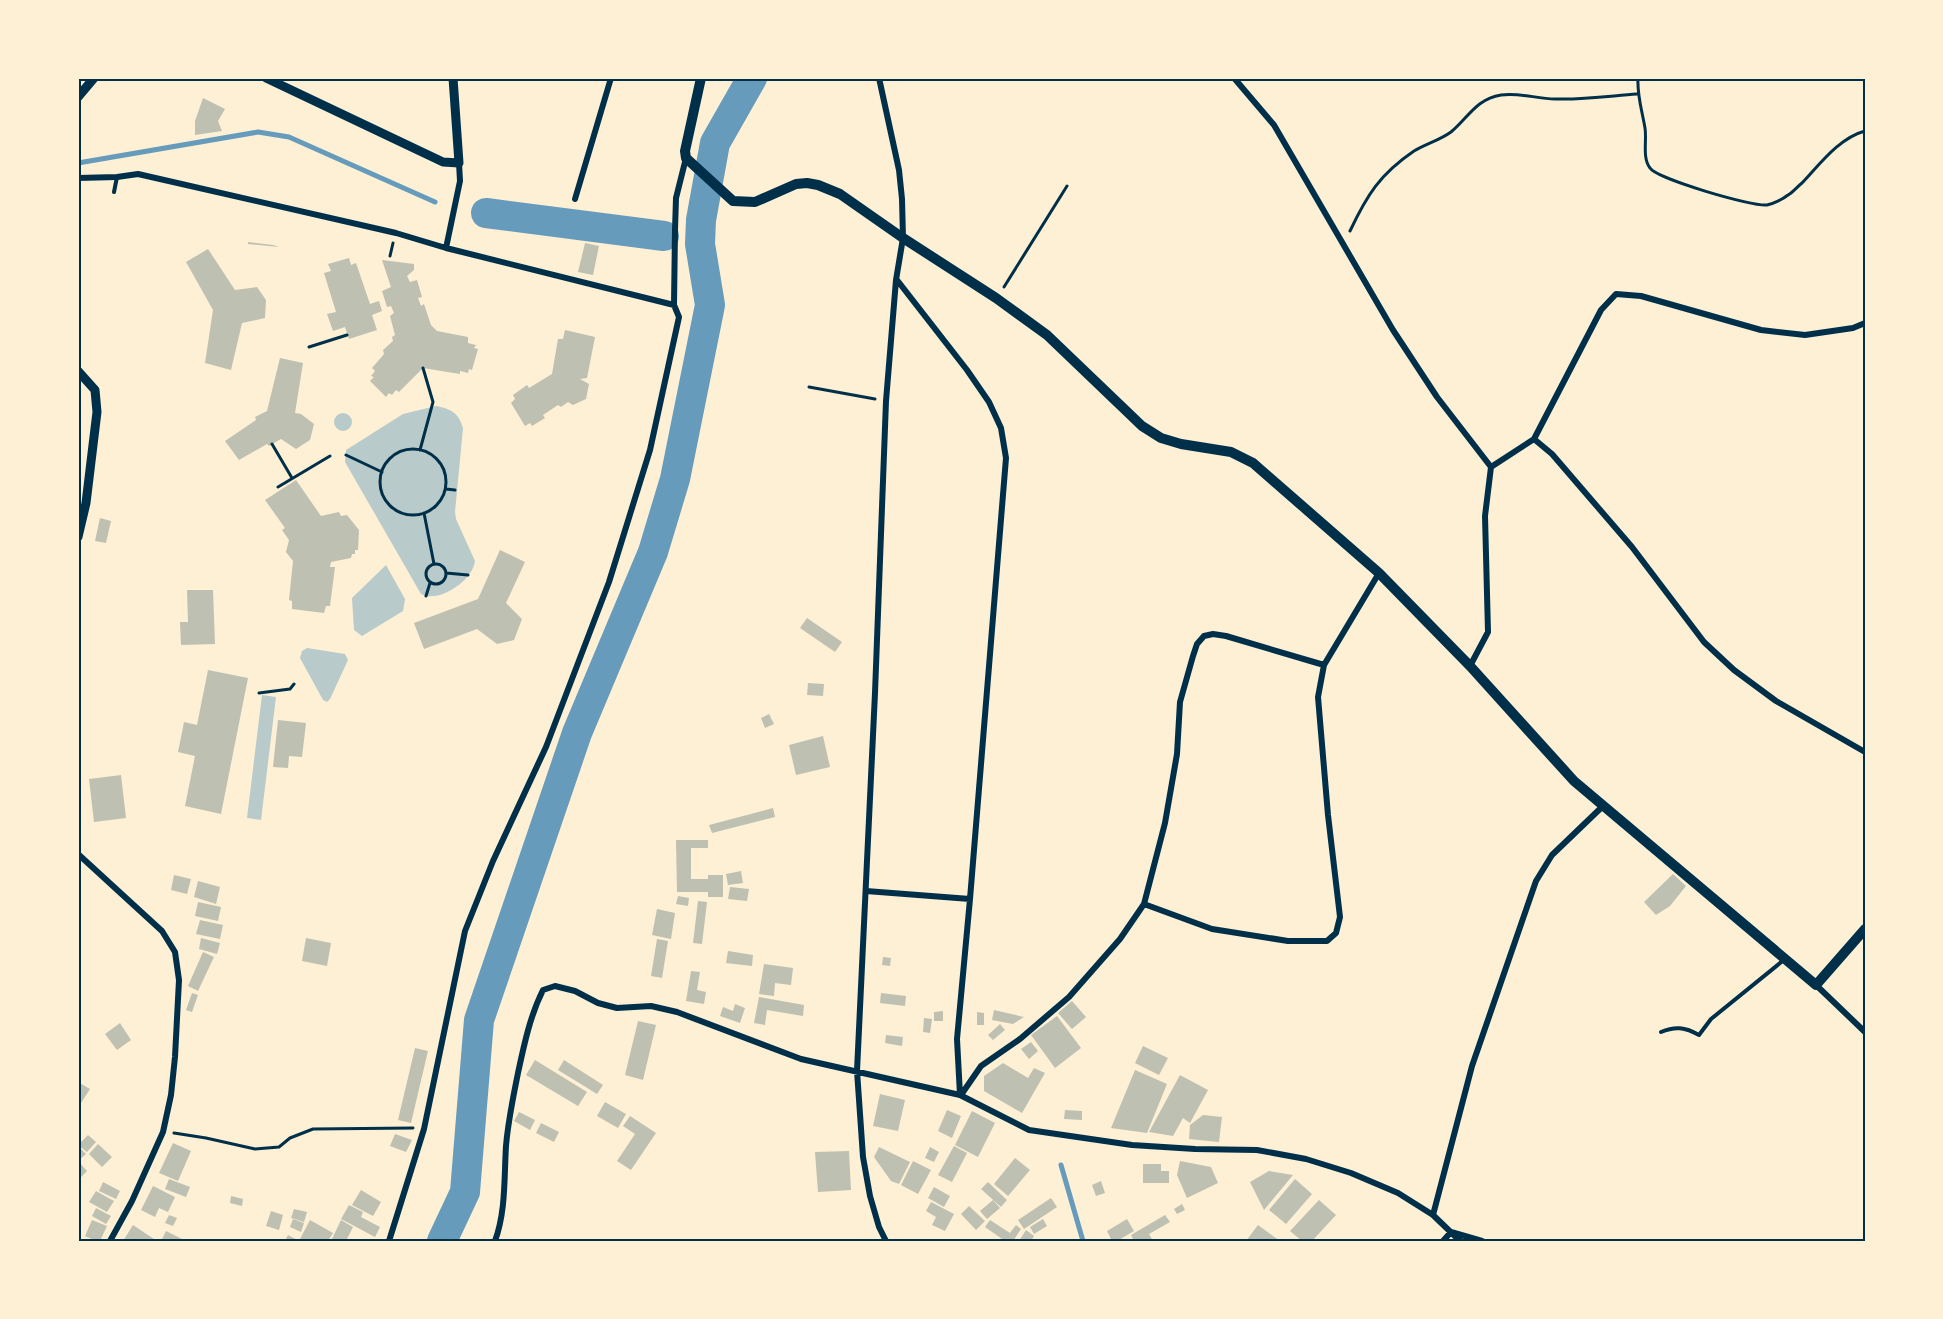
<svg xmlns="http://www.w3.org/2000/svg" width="1943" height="1319" font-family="'Noto Serif',serif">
<rect width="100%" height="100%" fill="#fdf0d5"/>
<path fill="#b9caca" d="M436,406C451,409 459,413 463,428L455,512L456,519L475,561C473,580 439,604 421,594L345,462L346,450L403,414Z
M334 422a9 9 0 1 1 18 0a9 9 0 1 1-18 0Z
M386,565L405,599L403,611L362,636L354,630L352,598Z
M307,648L345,654L348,660L330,699L327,702L323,700L300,658L302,651Z
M262,695L276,697L261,820L247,818Z"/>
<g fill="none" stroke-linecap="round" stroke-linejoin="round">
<path stroke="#669bbc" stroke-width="5" d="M78,163L258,132L289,137L435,202
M1061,1165L1083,1241"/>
<path stroke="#669bbc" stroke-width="30" d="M486,213L664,236
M442,1241L465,1192L479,1020L577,733L653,552L675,479L710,305L700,244L701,220L715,143L752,78"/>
</g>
<path fill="#bec0b2" d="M203,98L225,109L218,121L222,131L195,135V121Z
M248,242L273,245L279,247L248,244Z
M585,243L599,246L593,275L578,272Z
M208,249L235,290L257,287L266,300L265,318L242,323L231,370L205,363L213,310L186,262Z
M349,258L351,265L356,263L370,304L379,301L382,311L372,315L377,330L349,339L345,327L333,331L327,314L336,312L324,273L331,271L328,264Z
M382,260L414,264V270L407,276L410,282L417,280L422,297L418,298L421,306L424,304L431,325L437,331L468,337V343L476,345L474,348L478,349L472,370L469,369L468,373L460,371V374L423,368L399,392L396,390L392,395L389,393L386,397L370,381L374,377L371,376L375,371L372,368L384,354L383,350L393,341L392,337L395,335L390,316L394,313L391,306L387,307L382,291L391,287Z
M565,330L595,337L587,378L580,379L589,384L586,399L573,405L568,402L561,407L558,405L543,415L545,418L532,426L530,423L525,426L511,403L515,399L513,395L527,385L529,388L552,374L558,339H563Z
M280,358L303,363L295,413L301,414L314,424L310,440L296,449L281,439L269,446L267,444L239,460L225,441L256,420L255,417L267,411Z
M296,480L321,516L339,512L341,516L347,515L359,530L358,550H355V554H352L351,558L331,562L330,567H335L330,606H326L324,613L292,609V601L289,600L293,561L286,552L289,540L282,530L285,528L265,500Z
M100,518L111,521L106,543L95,541Z
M500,550L525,562L506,603L522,619L514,640L497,644L477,629L424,649L414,623L478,599Z
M187,590H213L215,644L181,645L180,622H188Z
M807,618L842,642L835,652L800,628Z
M208,670L248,678L221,814L185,806L195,756L178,752L184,722L197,725Z
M808,683L824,684L823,696L807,695Z
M769,714L774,724L765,728L761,718Z
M278,720L306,723L302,757L289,756L288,768L273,767Z
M823,736L830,767L796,775L789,745Z
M121,775L126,818L94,822L89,779Z
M773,808L775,817L712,833L709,825Z
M676,840H708V848H691V879H708V875H723V897H708V892H677Z
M741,871L743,883L728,885L726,874Z
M1673,874L1686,886L1670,906L1656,915L1644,902Z
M174,875L191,879L187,894L171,890Z
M198,881L220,887L216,904L194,897Z
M730,887L749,889L747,901L728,899Z
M678,896L689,898L688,906L676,904Z
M698,901L707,902L702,944L693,943Z
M198,902L221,907L218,921L195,916Z
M657,909L675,913L671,939L652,935Z
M200,920L223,925L220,939L196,934Z
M201,938L220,943L217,954L199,949Z
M306,938L331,943L327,966L302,961Z
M657,939L668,941L662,978L651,976Z
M728,951L753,955L752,966L726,963Z
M203,952L214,957L198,991L188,986Z
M883,957L891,958L890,966L882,965Z
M764,964L793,968L791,985L775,983L774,996L759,994Z
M691,971L700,972L697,990L706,992L704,1004L686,1001Z
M192,993L198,995L192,1012L186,1010Z
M881,993L906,996L905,1006L880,1003Z
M759,997L804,1005L803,1016L767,1010L765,1025L754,1023Z
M1072,1001L1086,1017L1072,1029L1058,1013Z
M735,1004L745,1008L740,1023L720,1016L723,1007L733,1011Z
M994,1010L1024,1017L1013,1024L992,1020Z
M943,1011V1021H934V1012Z
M977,1012L984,1013V1025H977Z
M1057,1016L1081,1048L1055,1068L1031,1035Z
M924,1018L932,1019L930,1033L923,1032Z
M638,1021L656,1025L643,1080L625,1075Z
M120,1023L131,1040L117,1050L105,1034Z
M1000,1024L1005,1030L993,1040L988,1035Z
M886,1035L903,1037L902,1046L885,1043Z
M1031,1042L1038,1051L1029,1059L1021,1049Z
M1143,1046L1168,1058L1159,1075L1135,1063Z
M415,1048L428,1051L411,1123L398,1120Z
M535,1060L587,1092L578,1106L526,1075Z
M564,1060L603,1085L597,1094L558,1070Z
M1003,1063L1028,1078L1034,1068L1045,1073L1022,1113L984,1091V1076Z
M1135,1070L1167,1084L1147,1133L1111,1128Z
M1180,1075L1208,1090L1190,1123L1183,1118L1173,1136L1149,1132Z
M78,1082L90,1089L81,1103L78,1101Z
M880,1094L905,1100L898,1131L873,1126Z
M605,1102L626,1114L618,1128L597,1116Z
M947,1110L961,1116L952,1138L938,1131Z
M1065,1110L1082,1111V1120L1064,1119Z
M972,1111L995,1123L978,1157L955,1145Z
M519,1112L535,1120L530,1130L514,1121Z
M1203,1115L1222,1117L1219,1142L1189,1139L1190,1125Z
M630,1116L656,1133L631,1170L617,1161L635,1134L623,1126Z
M541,1123L559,1132L554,1142L536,1133Z
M395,1134L412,1140L406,1152L390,1146Z
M88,1135L96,1142L87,1152L78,1145Z
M173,1143L191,1151L178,1181L159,1173Z
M98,1144L112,1157L102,1167L89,1154Z
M78,1146L86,1154L78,1161L87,1171L78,1180Z
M954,1146L967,1153L952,1182L938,1175Z
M879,1147L910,1162L899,1184L891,1181L874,1157Z
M930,1147L939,1152L934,1162L925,1158Z
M849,1151L851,1190L818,1192L815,1152Z
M1015,1158L1030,1170L1008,1196L994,1184Z
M913,1161L931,1170L918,1194L901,1185Z
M1180,1161L1211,1167L1218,1183L1187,1198L1177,1175Z
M1143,1164H1161V1171H1169V1183H1143Z
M1269,1171L1293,1175L1264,1210L1250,1182Z
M169,1179L190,1187L186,1197L165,1189Z
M1295,1179L1312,1194L1286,1224L1269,1210Z
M1101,1181L1105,1193L1096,1196L1092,1185Z
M103,1182L120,1191L116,1199L99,1191Z
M988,1182L1007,1200L1001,1207L981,1189Z
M153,1186L175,1197L168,1212L159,1208L155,1217L141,1210Z
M934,1187L950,1196L944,1207L928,1198Z
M361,1190L381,1202L373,1216L352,1205Z
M96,1191L114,1201L107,1212L89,1202Z
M231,1196L243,1199L242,1206L230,1203Z
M1051,1198L1057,1207L1024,1229L1018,1220Z
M993,1200L1000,1208L987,1219L980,1211Z
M1319,1200L1336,1215L1312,1241H1302L1290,1231Z
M931,1202L954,1214L945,1231L932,1225L936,1217L926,1211Z
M1182,1204L1185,1210L1177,1214L1174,1209Z
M349,1205L363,1212L361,1217L380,1227L375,1237L341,1219Z
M969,1206L985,1221L976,1230L961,1214Z
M96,1208L111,1216L106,1224L92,1216Z
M294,1209L307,1212L304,1222L291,1218Z
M271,1211L283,1215L279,1230L266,1226Z
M169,1215L177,1218L173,1226L165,1223Z
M1165,1215L1170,1222L1149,1234L1153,1241H1134L1131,1235Z
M293,1219L304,1223L301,1232L290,1227Z
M1043,1219L1047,1226L1034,1234L1030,1227Z
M1127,1219L1134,1231L1117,1241H1112L1107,1231Z
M92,1220L107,1226L100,1241H96L85,1236Z
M310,1220L333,1233L328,1241H304L300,1239Z
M341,1220L353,1227L346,1241H331Z
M990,1220L1010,1233L1016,1225L1021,1229L1013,1241H1005L985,1227Z
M133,1225L157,1241H123Z
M1258,1225L1280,1241H1246Z
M1026,1230L1034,1236L1031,1241H1019Z
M166,1231L186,1241H161Z
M288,1235L299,1241H285Z"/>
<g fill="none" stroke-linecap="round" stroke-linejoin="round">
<path stroke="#003049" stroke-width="3" d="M1638,78C1637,96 1642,110 1645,128C1647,140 1642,158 1650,168C1657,179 1753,207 1767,205C1773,204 1783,199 1788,195C1793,192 1797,187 1802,183C1820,164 1839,138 1865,131
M1350,231C1367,195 1380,174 1414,151C1426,144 1440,140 1451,132C1468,118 1476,99 1501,95C1519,92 1537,99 1555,99C1583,100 1610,96 1637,94
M390,256L393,243
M1004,287L1067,186
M309,347L347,335
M809,387L875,399
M272,444L292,478
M380 482a33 33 0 1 1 66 0a33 33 0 1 1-66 0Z
M420,450L433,402L423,368
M346,455L382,472
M278,487L330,456
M446,489L455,490
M424,513L434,564
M426 574a10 10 0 1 1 20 0a10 10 0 1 1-20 0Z
M446,573L468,575
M426,596L430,583
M259,693L290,689L294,684
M174,1133L206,1138L255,1149L279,1147L290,1138L313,1129L413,1128"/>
<path stroke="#003049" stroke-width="4" d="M114,192L117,177
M1661,1032C1675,1026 1685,1027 1699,1035L1711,1019L1785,959"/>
<path stroke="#003049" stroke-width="6" d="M879,78L899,170L902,199L903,238L896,280L886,401L875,693L857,1071L863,1157L870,1196L879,1227L886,1241
M1234,78L1274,125L1393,330L1437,397L1491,467L1485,516L1488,632L1470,666
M78,178L117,177L138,174L396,233L446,248L674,305
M575,199L611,78
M446,248L460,181L459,163
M897,280L967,370L989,402L1001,428L1006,458L970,899L957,1039L960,1095
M1534,439L1601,310L1616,294L1641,296L1761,330L1805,335L1853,328L1865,323
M1491,467L1534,439L1552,454L1632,547L1704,642L1734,670L1776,701L1865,752
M78,854L162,931L175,952L179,980L175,1057L171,1095L163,1132L132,1201L110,1241
M866,891L970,899
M1144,904L1212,929L1288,941H1327L1336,933L1340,917L1328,815L1318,697L1324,665L1379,573
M1816,985L1865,1032
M961,1095L981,1066L1020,1039L1069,997L1120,939L1144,904L1165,823L1177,754L1180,702L1193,656L1197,644L1204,636L1213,634L1226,636L1324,665
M1433,1215L1472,1066L1536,881L1552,855L1603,806
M389,1241L424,1129L465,931L493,861L546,747L609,582L650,450L679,317L674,305L675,230L676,198L686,158
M495,1241C506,1211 504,1178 506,1146C508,1121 513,1098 518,1073C524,1045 530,1016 543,990L555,986L575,991L598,1003L617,1008L651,1006L677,1012L801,1059L960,1095L1029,1130L1132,1145L1195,1149L1257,1150L1306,1159L1351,1173L1398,1193L1433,1215L1460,1241
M1443,1241L1451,1232L1482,1241"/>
<path stroke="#003049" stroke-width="9" d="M266,78L443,162L459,163L453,78
M78,97L94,78
M78,371L95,390L97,412L86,503L78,537"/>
<path stroke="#003049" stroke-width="10" d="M701,78L685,151L686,158L733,201L755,202L796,184L807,183L818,185L840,194L903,238L996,298L1047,335L1142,426L1161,438L1181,444L1231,452L1253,463L1379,573L1470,666L1574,781L1816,985L1865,929"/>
</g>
<rect width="1943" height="1319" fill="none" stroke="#fdf0d5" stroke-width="159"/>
<rect x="80" y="80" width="1784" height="1160" fill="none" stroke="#003049" stroke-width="2"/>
</svg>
